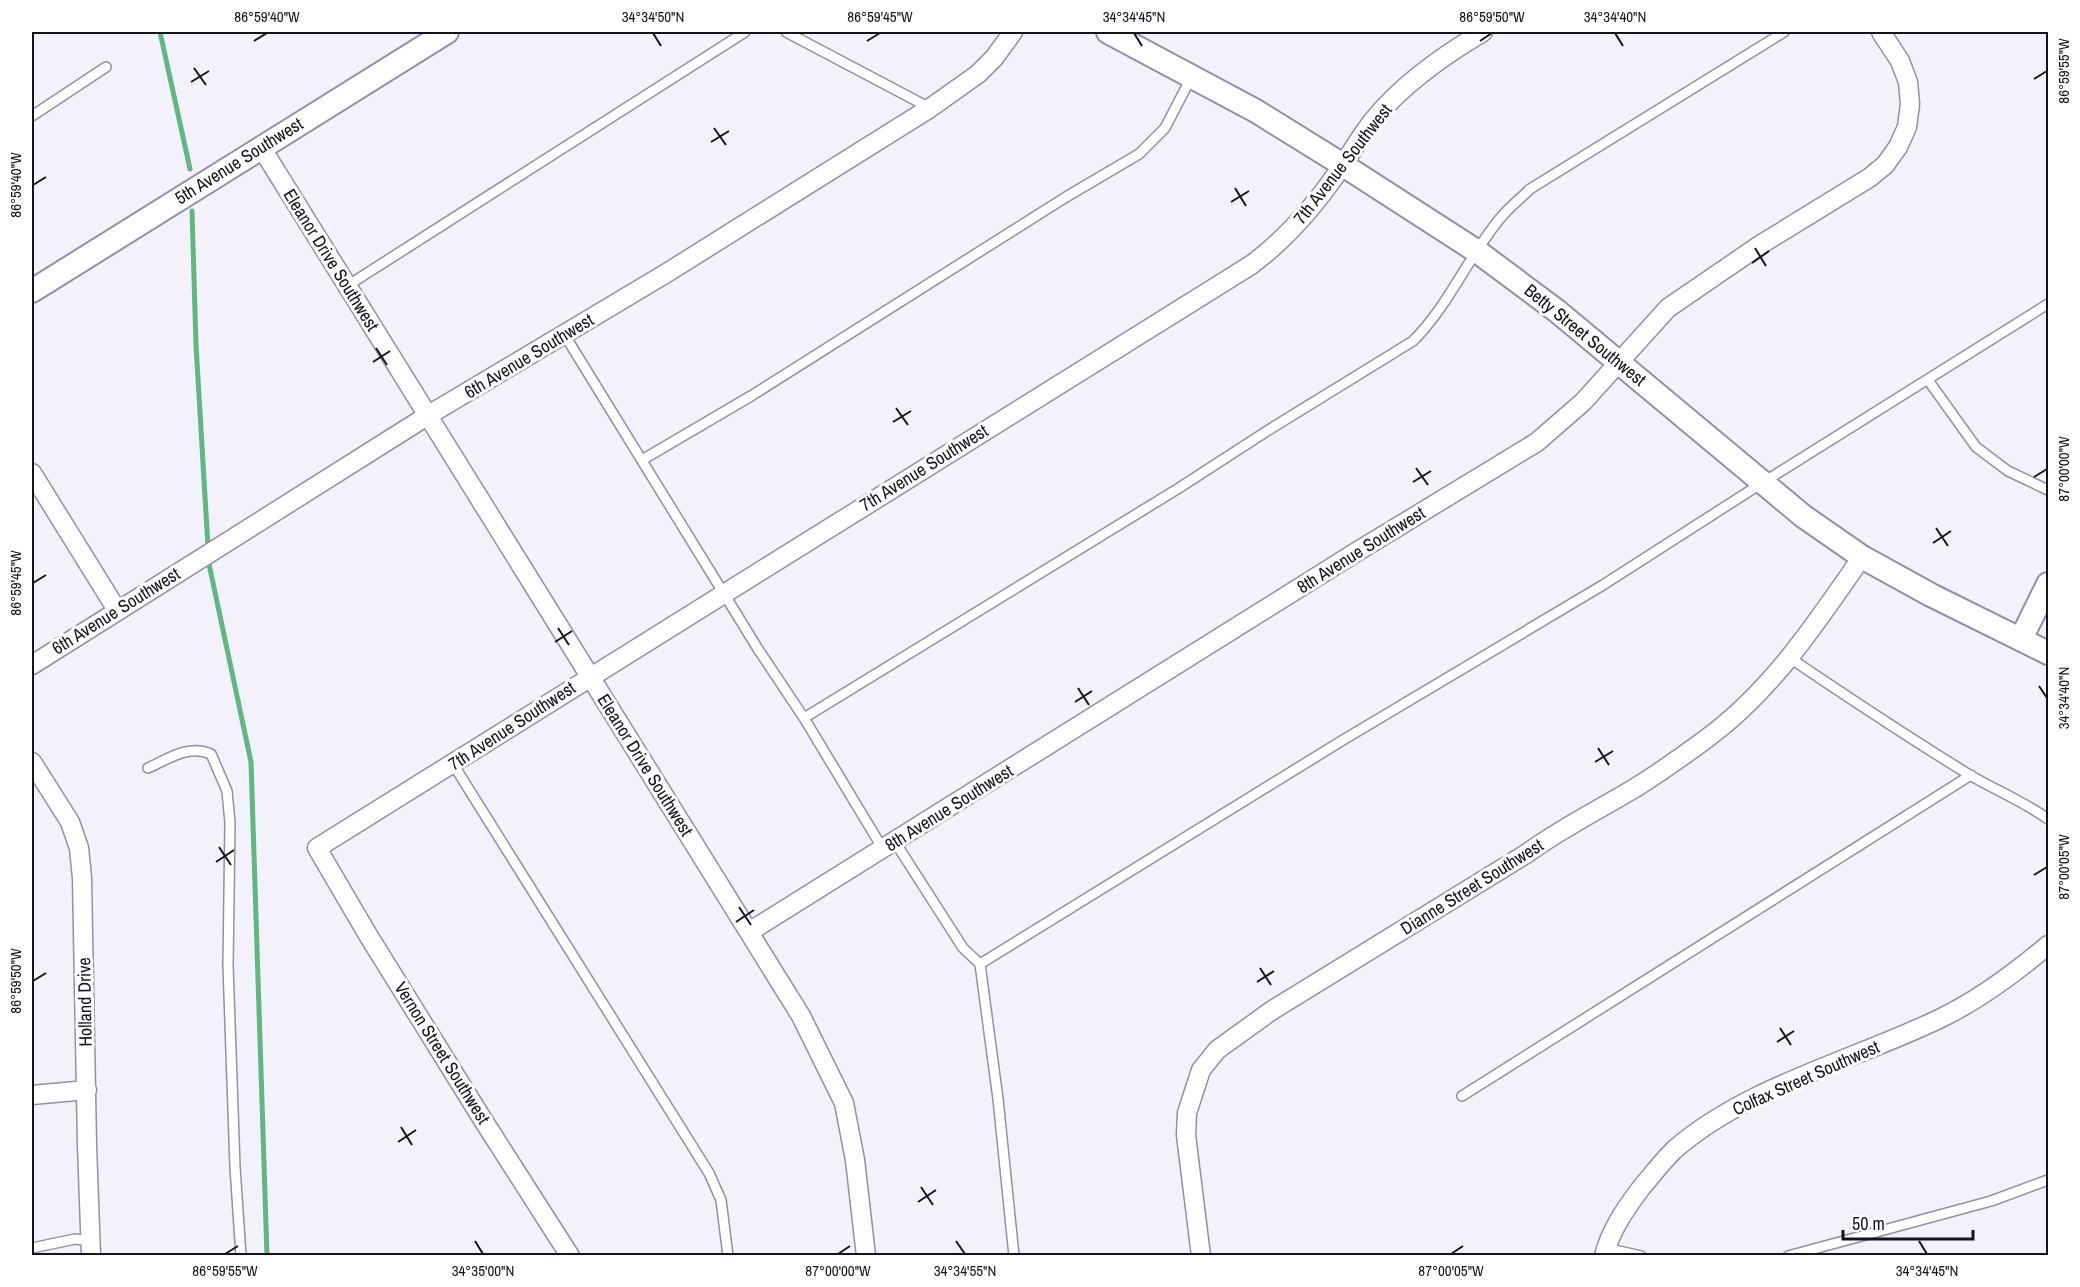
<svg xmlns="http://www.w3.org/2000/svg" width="2080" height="1287" font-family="'Archivo Narrow',sans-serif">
<rect width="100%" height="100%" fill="#f3f2fb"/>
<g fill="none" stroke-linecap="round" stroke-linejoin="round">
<path stroke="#61b682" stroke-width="5" d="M160,32L190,169
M192,211L196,345L209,564L251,762L267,1256"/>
<g stroke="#948fa6" stroke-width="12">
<path id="service" d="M786,32L930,108
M32,116L106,67
M347,286L745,32
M564,334L758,649L804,718L883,849
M1928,380L1976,447L2008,471L2048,490
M642,460L751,396L1066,197L1139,154L1165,128L1192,76
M1790,658C1849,698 1908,737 1968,774C1995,790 2023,801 2048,819
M804,718L1179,488L1267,431L1413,341C1451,303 1469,254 1503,215C1511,206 1521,198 1530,189L1784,32
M453,764L709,1173L721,1200L728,1256
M148,768C168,759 189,744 211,754L227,791L230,823L228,965L235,1167L241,1256
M895,842L963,948L980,964L998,1099L1014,1256
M980,964L1343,740L1603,585L1762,483L2048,304
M1462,1096L1971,775
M32,1248L75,1239L91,1241
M1606,1248L1641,1256
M1788,1256L1991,1201L2048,1180"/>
</g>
<g stroke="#948fa6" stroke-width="21">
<path id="minor" d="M261,147L801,1016L844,1103L855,1160L866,1256
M32,473L117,610
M32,665L427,416L665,274L930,108L978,74L994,58L1013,32
M32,762L70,822L79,848L82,878L87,1145L91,1256
M749,932L1358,551L1537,442L1583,402L1668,308L1760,245L1869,178L1885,165L1898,147L1907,127L1910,104L1908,82L1900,61L1881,32
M32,1095L87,1090
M570,1256L483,1120L368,935L317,848L1251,265C1289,237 1318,202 1344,163C1354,149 1363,132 1375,118C1405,82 1444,55 1483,32
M1201,1256L1186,1135L1187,1113L1201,1070L1217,1050L1271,1011L1526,854C1560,829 1598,810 1635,788C1659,773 1683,756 1706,739C1772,691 1816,623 1862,557
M1604,1256C1610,1231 1626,1208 1641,1188C1652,1175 1662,1162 1674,1150C1746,1087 1854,1060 1939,1019C1979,1000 2015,973 2048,945"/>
</g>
<g stroke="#948fa6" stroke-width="26">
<path id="tertiary" d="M1108,32L1256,111L1343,165L1478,252L1557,311L1803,516L1862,557L1931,595L2048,653
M32,291L447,32
M2021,639L2048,584"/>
</g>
<use href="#service" stroke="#fff" stroke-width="9"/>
<use href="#minor" stroke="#fff" stroke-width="18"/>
<use href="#tertiary" stroke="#fff" stroke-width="22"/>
</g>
<path fill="none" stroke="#15141c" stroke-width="2" d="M653,33L661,46M1134,33L1142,46M1615,33L1623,46M254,41L267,33M867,41L880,33M1480,41L1492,33M194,68L206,85M2034,79L2047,71M191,82L209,71M714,128L726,145M711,142L729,131M33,185L46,177M1235,188L1246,206M1231,202L1249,191M1755,248L1766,266M1752,263L1769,251M376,348L387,365M373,362L390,351M896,408L908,425M893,422L911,411M1416,468L1428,485M2034,477L2047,469M1413,482L1431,471M1936,528L1948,546M1933,543L1951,531M33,583L46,575M558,628L569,645M555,642L572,631M2039,686L2047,698M1078,688L1089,705M1075,702L1092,691M1598,748L1609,765M1595,762L1613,751M219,847L231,865M216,862L234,850M2034,875L2047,867M739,907L751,925M736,922L754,910M1260,968L1271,985M33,981L46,973M1257,982L1274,971M1780,1028L1791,1045M1777,1042L1794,1031M401,1127L412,1145M398,1142L416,1130M921,1187L933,1205M918,1202L936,1190M475,1241L483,1254M956,1241L965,1254M1919,1241L1927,1254M225,1254L238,1246M838,1254L850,1246M1451,1254L1463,1246"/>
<g text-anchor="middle" stroke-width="6" stroke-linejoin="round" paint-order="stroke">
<g font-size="18" fill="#15141c" stroke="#fff">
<text transform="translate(239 161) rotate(-32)" y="6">5th Avenue Southwest</text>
<text transform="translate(1343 164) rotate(-52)" y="6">7th Avenue Southwest</text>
<text transform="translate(331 260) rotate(58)" y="6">Eleanor Drive Southwest</text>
<text transform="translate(1585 335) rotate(39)" y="6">Betty Street Southwest</text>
<text transform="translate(529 356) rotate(-31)" y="6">6th Avenue Southwest</text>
<text transform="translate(924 468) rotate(-32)" y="6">7th Avenue Southwest</text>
<text transform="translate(1361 550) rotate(-32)" y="6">8th Avenue Southwest</text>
<text transform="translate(116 611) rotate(-32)" y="6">6th Avenue Southwest</text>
<text transform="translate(512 726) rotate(-33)" y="6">7th Avenue Southwest</text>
<text transform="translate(645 765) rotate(58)" y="6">Eleanor Drive Southwest</text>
<text transform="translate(949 808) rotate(-32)" y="6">8th Avenue Southwest</text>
<text transform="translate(1472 887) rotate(-32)" y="6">Dianne Street Southwest</text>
<text transform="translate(85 1002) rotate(-91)" y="6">Holland Drive</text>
<text transform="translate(442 1053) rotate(58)" y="6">Vernon Street Southwest</text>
<text transform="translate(1806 1078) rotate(-24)" y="6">Colfax Street Southwest</text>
</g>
</g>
<rect width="2080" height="1287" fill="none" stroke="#ffffff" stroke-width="66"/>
<path d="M1843 1230v9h130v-9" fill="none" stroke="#15141c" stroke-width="3"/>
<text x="1852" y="1230" font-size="18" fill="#15141c" stroke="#ffffff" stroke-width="4.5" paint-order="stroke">50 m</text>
<rect x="33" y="33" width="2014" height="1221" fill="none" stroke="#15141c" stroke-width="2"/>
<g font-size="15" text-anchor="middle" fill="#15141c">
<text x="267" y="22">86°59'40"W</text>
<text x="653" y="22">34°34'50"N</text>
<text x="880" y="22">86°59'45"W</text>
<text x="1134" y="22">34°34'45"N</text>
<text x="1492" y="22">86°59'50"W</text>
<text x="1615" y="22">34°34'40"N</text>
<text transform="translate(2064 71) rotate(-90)" y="5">86°59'55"W</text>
<text transform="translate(16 185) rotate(-90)" y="5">86°59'40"W</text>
<text transform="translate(2064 469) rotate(-90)" y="5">87°00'00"W</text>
<text transform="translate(16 583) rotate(-90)" y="5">86°59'45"W</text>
<text transform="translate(2064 698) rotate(-90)" y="5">34°34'40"N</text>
<text transform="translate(2064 867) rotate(-90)" y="5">87°00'05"W</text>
<text transform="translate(16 981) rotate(-90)" y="5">86°59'50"W</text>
<text x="225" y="1276">86°59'55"W</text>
<text x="483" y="1276">34°35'00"N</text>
<text x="838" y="1276">87°00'00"W</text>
<text x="965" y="1276">34°34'55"N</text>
<text x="1451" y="1276">87°00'05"W</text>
<text x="1927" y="1276">34°34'45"N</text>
</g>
</svg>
